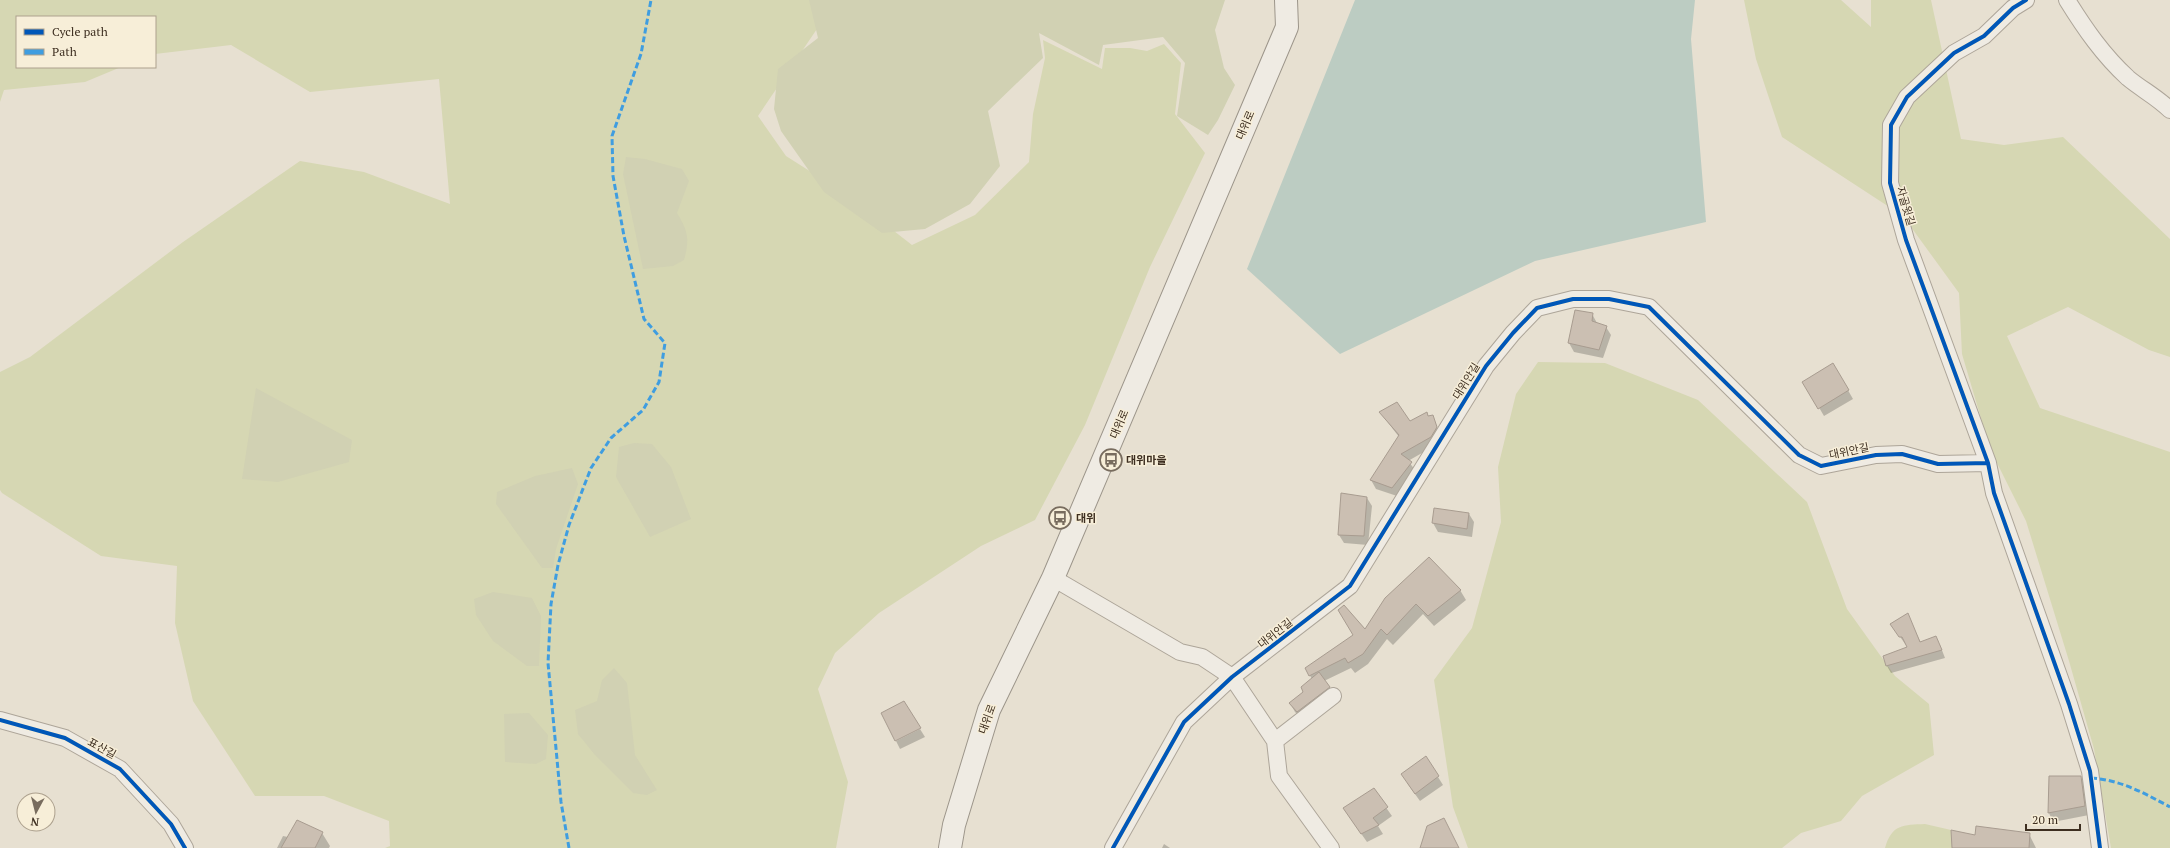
<svg xmlns="http://www.w3.org/2000/svg" width="2170" height="848" font-family="'PT Serif','Noto Sans KR',serif">
<rect width="100%" height="100%" fill="#e7e0d1"/>
<path fill="#d6d7b3" d="M0,0H821V23L758,116L786,156L849,196L912,245L975,215L1029,162L1033,114L1045,58L1043,40L1102,69L1105,48H1130L1147,51L1164,44L1181,63L1175,114L1205,153L1150,267L1085,425L1035,520L981,546L879,613L835,653L818,689L848,782L836,848H385L390,846L389,821L324,796H255L193,701L175,623L177,566L101,556L2,493L0,490V372L30,357L183,242L300,161L364,172L450,204L439,79L310,92L231,45L155,54V17H17V67H121L85,82L4,90L0,102Z
M1744,0H1841L1871,27V0H1931L1961,139L2004,145L2063,137L2170,239V357L2149,350L2068,307L2007,336L2040,408L2170,452V848H2111L2094,749L2069,661L2026,521L1990,449L1962,354L1959,293L1903,216L1782,137L1756,59Z
M1538,362L1605,363L1698,400L1807,502L1847,609L1895,676L1929,704L1934,755L1862,796L1841,821L1801,833L1782,848H1468L1453,807L1434,680L1472,628L1501,522L1498,467L1516,394Z
M1925,824L1951,830L1954,848H1885C1892,824 1903,825 1925,824Z"/>
<path fill="#d1d1b3" d="M809,0H1225L1215,30L1224,68L1235,85L1218,120L1208,135L1177,116L1185,63L1163,37L1103,45L1099,65L1039,33L1043,58L988,111L1000,166L970,204L925,229L882,233L824,192L781,131L774,109L778,69L818,38Z
M626,157L645,159L682,169L689,181L677,213C688,231 690,239 684,260L673,266L643,269L623,174Z
M256,388L352,440L349,462L278,482L242,479Z
M634,443L652,444L671,467L691,519L650,537L616,477L619,447Z
M572,468L578,484L556,549L553,568H542L496,504L497,492L535,476Z
M493,592L532,598L541,616L539,666H527L493,641L476,615L474,599Z
M614,668L627,683L635,755L657,790L647,795L633,793L595,755L578,734L575,710L597,701L602,680Z
M529,713L548,735L546,759L536,764L505,762L504,714Z"/>
<path fill="#bcccc2" d="M1355,0H1695L1691,39L1706,222L1535,261L1340,354L1247,269Z"/>
<path fill="#0003" d="M1592,314L1597,323L1606,327L1611,335L1603,358L1574,352L1569,343Z
M1833,364L1853,399L1824,416L1804,382Z
M1380,412L1410,422L1432,416L1441,436L1436,445L1408,461L1416,471L1397,496L1376,489L1371,480L1399,437Z
M1367,498L1372,506L1368,545L1344,543L1339,535Z
M1435,510L1469,514L1474,522L1472,537L1438,532L1433,523Z
M1460,590L1466,600L1434,626L1423,614L1393,645L1387,639L1368,664L1355,673L1351,668L1324,681L1334,696L1303,720L1295,712L1290,703L1304,692L1312,679L1306,669L1365,631L1386,598Z
M1907,614L1921,643L1940,645L1945,658L1891,673L1887,666L1908,648L1891,624Z
M920,729L925,737L900,749L896,741Z
M1438,777L1443,785L1420,801L1407,783Z
M2050,777H2080L2085,785L2089,815L2053,822L2049,813Z
M1373,789L1392,816L1378,826L1383,834L1367,842L1344,809Z
M297,822L322,833L330,846L329,848H277L283,836L288,837Z
M2029,834L2036,848H1953L1976,836Z
M1164,844L1170,848H1162Z"/>
<path fill="#cbbfb2" stroke="#a89c90" d="M1575,310L1593,313L1592,321L1607,326L1599,350L1568,343Z
M1833,363L1849,390L1818,409L1802,382Z
M1397,402L1410,421L1427,412L1428,416L1433,415L1437,427L1431,437L1401,454L1412,462L1392,488L1370,480L1399,435L1379,412Z
M1341,493L1367,497L1364,536L1338,535Z
M1434,508L1469,513L1467,529L1432,523Z
M1429,557L1461,590L1428,616L1416,604L1387,635L1381,629L1363,654L1348,663L1345,658L1309,676L1305,668L1353,635L1338,610L1344,605L1365,629L1385,598Z
M1908,613L1920,642L1936,636L1942,650L1886,666L1883,656L1907,647L1902,637H1899L1890,624Z
M1319,672L1330,687L1297,712L1289,703L1303,692L1301,687Z
M904,701L921,728L895,741L881,713Z
M1426,756L1439,776L1415,794L1401,774Z
M2049,776H2081L2085,806L2048,813Z
M1374,788L1388,807L1373,818L1379,825L1361,834L1343,808Z
M1444,818L1459,848H1420L1427,826Z
M297,820L323,832L315,848H281Z
M1976,826L2030,833L2029,848H1952L1951,830L1975,835Z"/>
<g fill="none" stroke-linecap="round" stroke-linejoin="round">
<g stroke="#ada599" stroke-width="18">
<path id="minor" d="M2026,0L2013,8L1984,36L1954,53L1907,97L1891,125L1890,183L1906,240L1988,463L1994,493L2069,704L2090,771L2100,848
M2067,0C2085,29 2103,55 2128,78C2141,89 2157,97 2170,110
M1053,578L1180,652L1202,657L1232,677L1275,741L1279,776L1331,848
M0,720L65,738L120,769L171,824L185,848
M1275,741L1333,696
M1113,848L1184,722L1232,677L1350,586L1486,366L1513,333L1537,308L1573,299H1609L1649,307L1799,455L1821,466L1876,455L1902,454L1938,464L1988,463"/>
</g>
<g stroke="#9c958a" stroke-width="24">
<path id="secondary" d="M950,848L954,825L989,710L1053,578L1287,27L1286,0"/>
</g>
<use href="#minor" stroke="#efebe3" stroke-width="16"/>
<use href="#secondary" stroke="#efebe3" stroke-width="22"/>
<path stroke="#3f9de0" stroke-width="3" stroke-dasharray="6 3" stroke-linecap="butt" d="M2091,778C2121,780 2144,793 2170,807
M569,848L561,802L548,663L551,604L558,565L569,525L591,468L611,438L643,410L659,382L665,343L644,319L624,236L613,176L612,136L641,54L651,0"/>
<g stroke="#f7eed8" stroke-width="6">
<path id="cycleway" d="M2026,0L2013,8L1984,36L1954,53L1907,97L1891,125L1890,183L1906,240L1988,463L1994,493L2069,704L2090,771L2100,848
M0,720L65,738L120,769L171,824L185,848
M1113,848L1184,722L1232,677L1350,586L1486,366L1513,333L1537,308L1573,299H1609L1649,307L1799,455L1821,466L1876,455L1902,454L1938,464L1988,463"/>
</g>
<use href="#cycleway" stroke="#0057b8" stroke-width="4"/>
</g>
<defs>
<g id="bus-ring" transform="scale(1.15)"><circle r="9.5" fill="#f7eed8" stroke="#786c5e" stroke-width="1.5"/><path d="M-5-6H5V4H4V6H2V4H-2V6H-4V4H-5ZM-3.5-4V0h7V-4ZM-3.5 1.2v1.5H-2V1.2ZM2 1.2v1.5H3.5V1.2Z" fill="#786c5e"/></g>
</defs>
<g fill-rule="evenodd">
<use href="#bus-ring" x="1111" y="460"/>
<use href="#bus-ring" x="1060" y="518"/>
</g>
<g text-anchor="middle" stroke-width="3" stroke-linejoin="round" paint-order="stroke">
<g font-size="11" fill="#3d2e20" stroke="#f7eed8">
<text transform="translate(1245 125) rotate(-67)" y="4">대위로</text>
<text transform="translate(1906 206) rotate(74)" y="4">자골윗길</text>
<text transform="translate(1466 381) rotate(-58)" y="4">대위안길</text>
<text transform="translate(1119 424) rotate(-67)" y="4">대위로</text>
<text transform="translate(1849 451) rotate(-12)" y="4">대위안길</text>
<text transform="translate(1275 633) rotate(-38)" y="4">대위안길</text>
<text transform="translate(987 719) rotate(-70)" y="4">대위로</text>
<text transform="translate(102 748) rotate(29)" y="4">표산길</text>
</g>
<g font-size="11" font-weight="bold" fill="#3d2e20" stroke="#f7eed8" text-anchor="start">
<text x="1126" y="464">대위마을</text>
<text x="1076" y="522">대위</text>
</g>
</g>
<rect x="16" y="16" width="140" height="52" fill="#f7eed8" stroke="#ada18e"/>
<rect x="24" y="29" width="20" height="6" fill="#0057b8" stroke="#ada18e"/>
<text x="52" y="36" font-size="12" fill="#3d2e20">Cycle path</text>
<rect x="24" y="49" width="20" height="6" fill="#3f9de0" stroke="#ada18e"/>
<text x="52" y="56" font-size="12" fill="#3d2e20">Path</text>
<g transform="translate(36 812) rotate(187)"><circle r="19" fill="#f7eed8" stroke="#ada18e"/>
<path d="M0-3L7 15L0 10L-7 15Z" fill="#786c5e"/>
<text y="-6" font-size="11" font-weight="bold" text-anchor="middle" fill="#3d2e20">N</text>
</g>
<path d="M2026 824v6h54v-6" fill="none" stroke="#3d2e20" stroke-width="2"/>
<text x="2032" y="824" font-size="12" fill="#3d2e20" stroke="#f7eed8" stroke-width="3" paint-order="stroke">20 m</text>
</svg>
